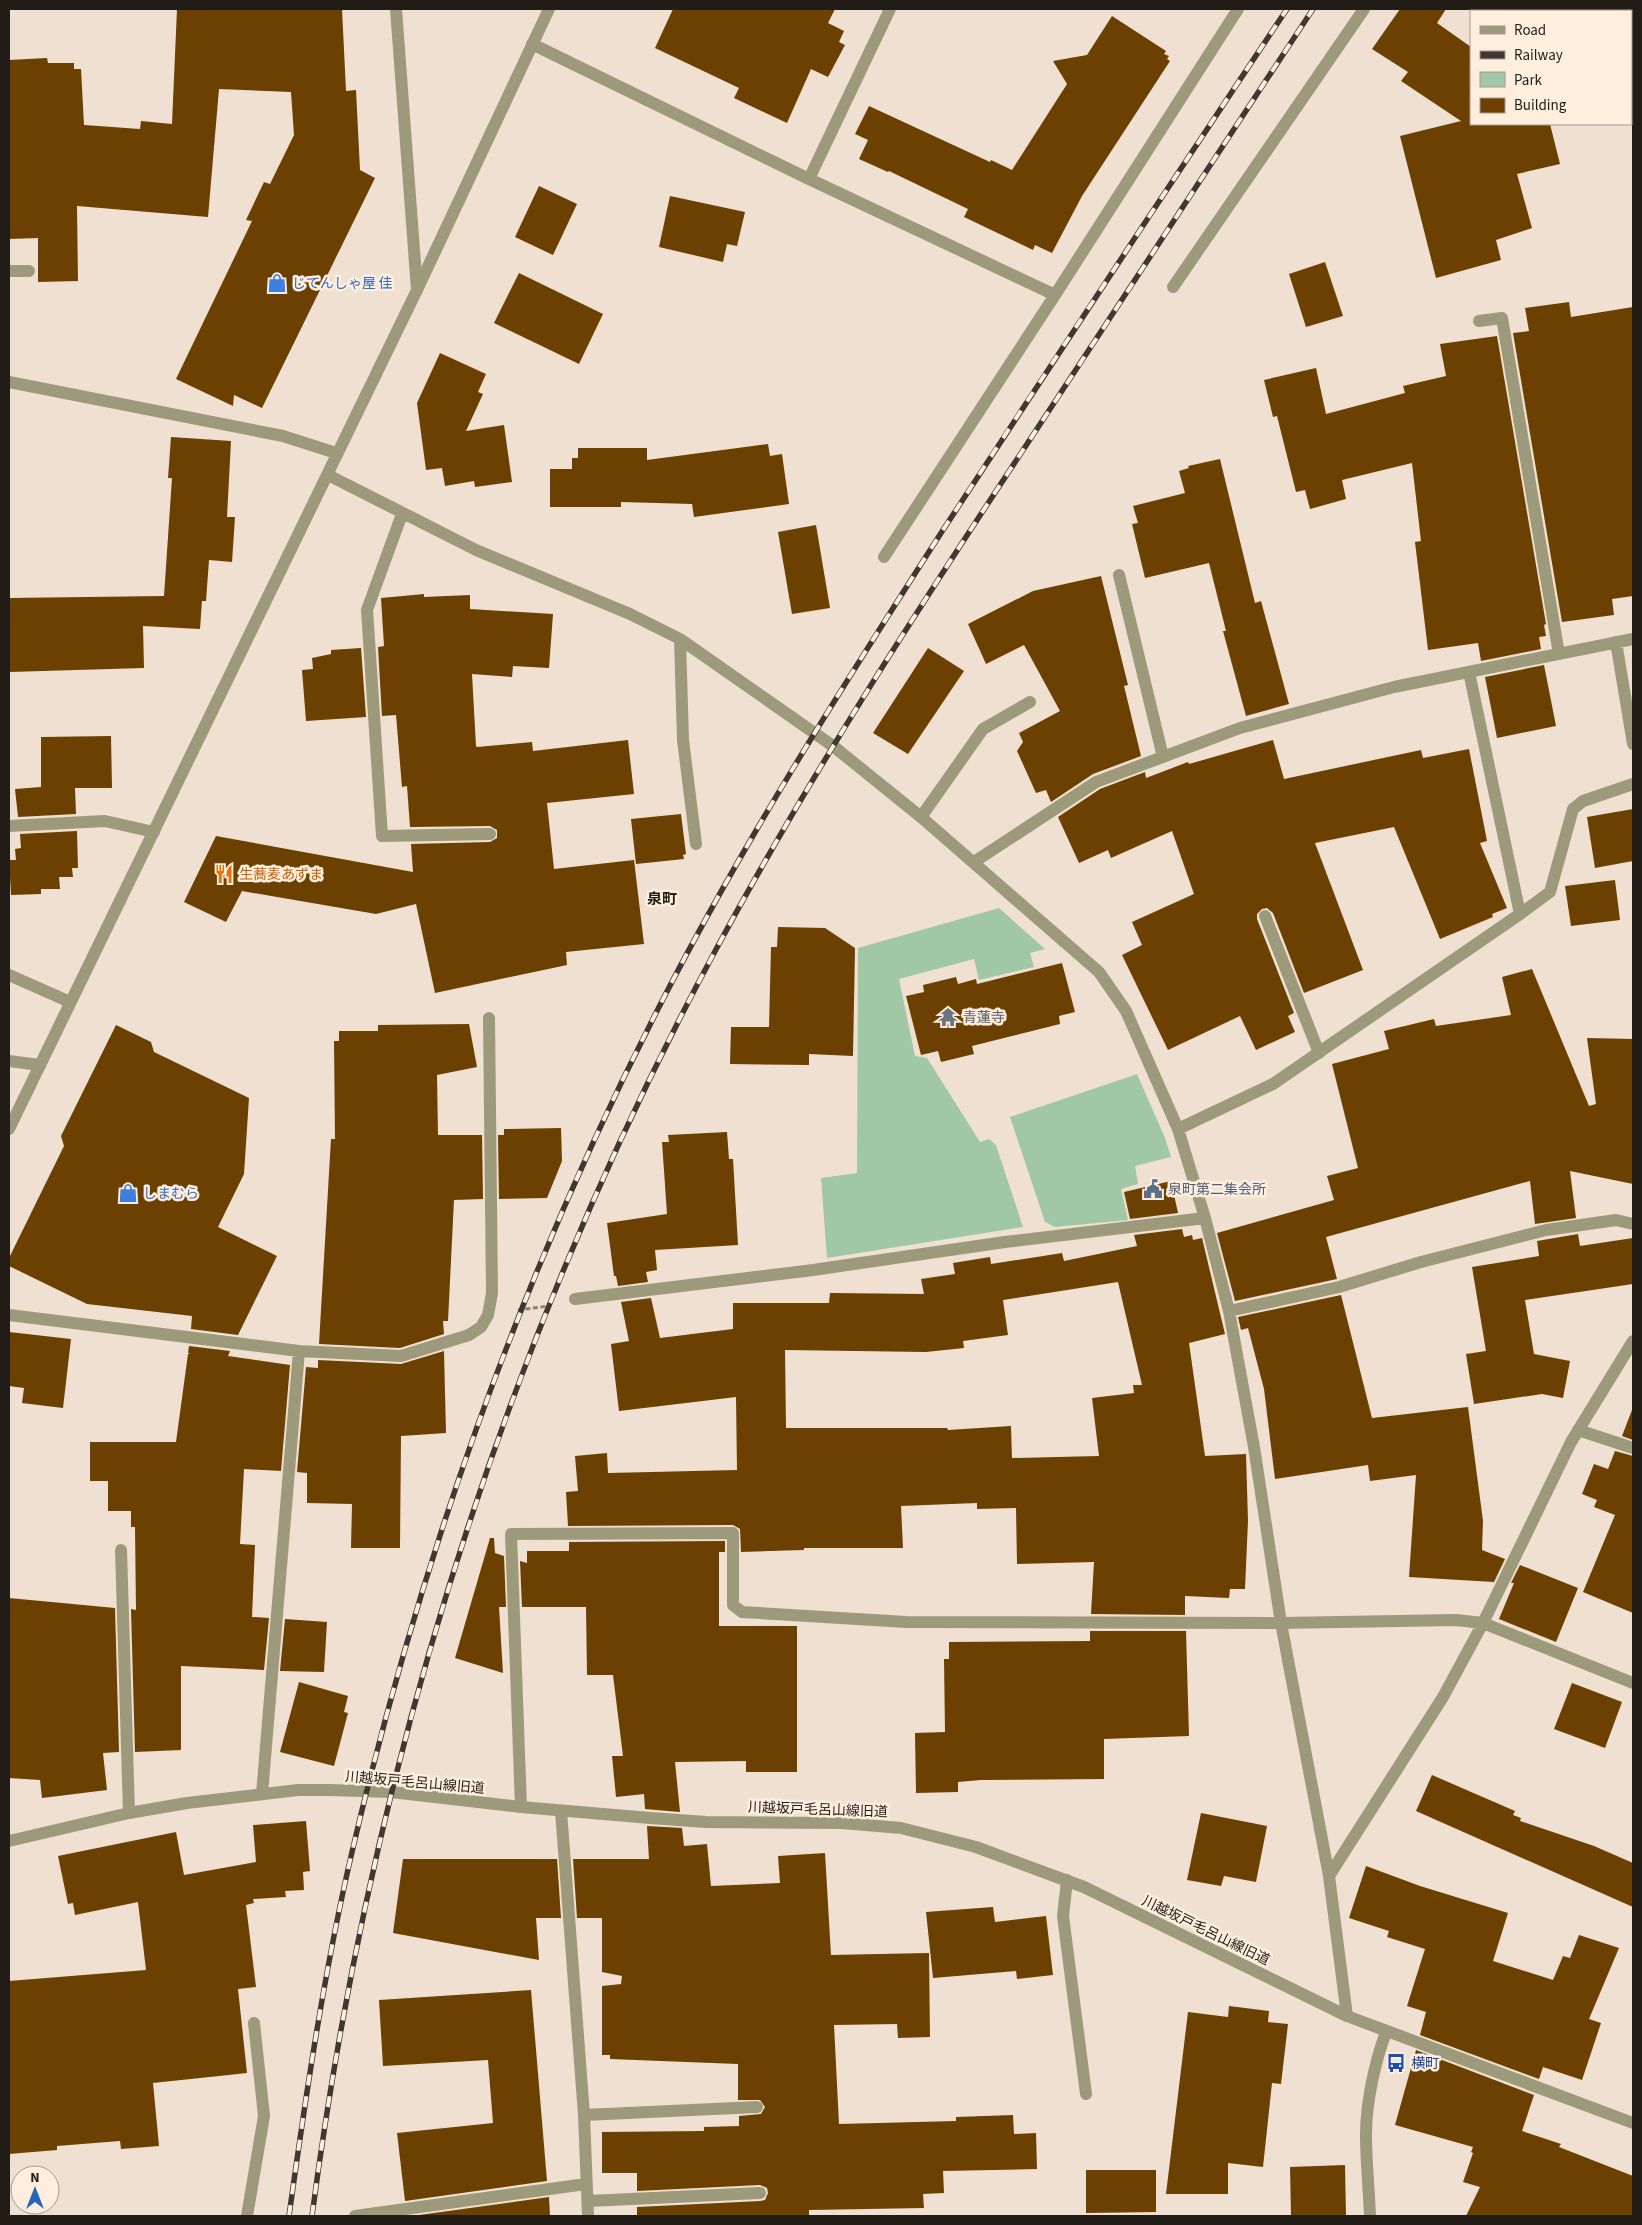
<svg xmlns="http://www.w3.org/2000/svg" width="1642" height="2225" font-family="'Source Sans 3','Noto Sans JP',sans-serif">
<rect width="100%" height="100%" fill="#efe0d1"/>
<path fill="#a0c8a6" d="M999,908L1045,949L1030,953L1034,967L979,980L974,959L899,979L915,1056L927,1058L980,1142L989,1139L996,1145L1023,1227L827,1258L821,1178L857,1173L858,948Z
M1137,1074L1165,1138L1171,1157L1135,1166L1138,1184L1121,1189L1128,1220L1055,1227L1045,1222L1010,1117Z"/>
<path fill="#6c4000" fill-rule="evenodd" d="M177,9H342L346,91L356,90L360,170L375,178L262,408L234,395L233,406L176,379L252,221L246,220L264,182L270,184L294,135L291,92L219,89L208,217L77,206L78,281L38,282V238L9,239V60L47,58L48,63H74V69H81L84,125L140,129L141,121L172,124Z
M673,9H835L828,23L844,31L839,42L845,45L828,77L811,69L787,123L734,98L739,88L655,48Z
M1400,9H1446L1437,23L1471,47V124H1550L1560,164L1517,174L1532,228L1496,240L1501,260L1436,278L1400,136L1461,121L1401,81L1408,72L1372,49Z
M1112,16L1166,51L1164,54L1169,56L1167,59L1170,61L1082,196L1052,253L1035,245L1033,250L964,217L968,209L889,171L888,172L859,159L868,140L855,134L869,106L990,162L991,160L1012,170L1067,84L1053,61L1087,55Z
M539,186L577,204L553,255L515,237Z
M670,196L745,212L737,246L727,244L723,262L659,247Z
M1325,262L1343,316L1306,327L1289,274Z
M519,273L603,314L579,364L494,323Z
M1569,302L1571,317L1633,307V596L1612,599L1614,615L1562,622L1513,333L1529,331L1525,308Z
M1497,336L1546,624L1544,625L1546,636L1539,637L1541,649L1481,661L1478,643L1428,650L1415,542L1421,541L1412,463L1342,480L1346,499L1310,509L1305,490L1296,492L1277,416L1273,417L1264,380L1316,368L1326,414L1405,393L1403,386L1446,376L1440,344Z
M440,353L486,374L478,392L483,394L466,431L504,425L512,482L475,487L474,481L445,486L442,468L426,470L417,403Z
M171,437L231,441L227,517H235L232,562L209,560L206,601H202L200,629L143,626L144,668L9,672V598L164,596L172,478H168Z
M768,444L770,456L782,454L789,504L694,517L692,504L621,502V507H550V469H572V458H578V448H647V460Z
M1220,459L1255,603L1261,601L1289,704L1246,716L1223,631H1226L1209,563L1145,578L1132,524L1138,523L1133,506L1185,493L1179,471L1189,468L1188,466Z
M816,525L830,608L792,614L778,532Z
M1101,576L1128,685L1124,686L1141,756L1093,774L1051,802L1046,790L1036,793L1017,751L1023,742L1019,733L1060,711L1024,645L986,664L968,624L1033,591Z
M424,594V597L470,595V609L553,614L549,668L513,666L512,677L472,674L476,746L477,747L532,742L533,751L628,740L634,794L547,803L554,869L634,860L644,944L566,952L567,965L435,993L416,904L376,914L242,891L226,922L184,902L216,836L413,872L411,844L490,842L497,838V830L490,826L410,827L407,786L402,787L396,715L382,716L378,647L384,646L381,598Z
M361,648L366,717L306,721L302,670L313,669L312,658L331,654V650Z
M928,648L964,671L908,754L873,733Z
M1544,665L1556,726L1497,738L1485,677Z
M111,736L112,788H75L76,814L18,817L15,789L41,787V737Z
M1273,740L1284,779L1421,750L1423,758L1469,749L1487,841L1480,843L1507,908L1492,914L1493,917L1440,939L1394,827L1315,843L1363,970L1304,993L1273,913L1267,908L1262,909L1257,914V919L1294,1013L1288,1016L1295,1032L1256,1050L1240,1016L1168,1050L1122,955L1142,945L1132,922L1194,894L1172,831L1111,858L1108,850L1079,863L1058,817L1100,789L1145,772L1146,778L1188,762L1189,764Z
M1633,809V861L1595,868L1587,817Z
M681,814L686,854L683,855L684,859L636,864L631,819Z
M77,831L78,868H72L73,877H59L60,889H41V894L11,895L9,860H16L15,849L21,848L20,834Z
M1615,880L1620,920L1571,926L1565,886Z
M778,927L825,928L855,948L853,1056L809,1054V1065L730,1064L731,1027H769L771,947H777Z
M1062,963L1075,1012L1059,1016L1060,1024L972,1046L974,1054L941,1062L938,1051L921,1055L906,996L924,992L923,985L956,977L958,984L976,979L977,984Z
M1532,969L1589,1106L1596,1104L1587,1038L1633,1039V1184L1570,1171L1576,1218L1535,1224L1530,1181L1326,1237L1337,1279L1235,1301L1217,1233L1334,1200L1327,1176L1358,1168L1332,1064L1389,1049L1384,1031L1434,1019L1436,1026L1511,1015L1502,977Z
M469,1024L477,1067L437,1075L438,1135H482L483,1199L454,1200L448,1321H443L444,1334L400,1348L319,1344L331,1139H335L334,1041H339V1031H378V1025Z
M116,1025L151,1042L154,1052L249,1098L244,1174L218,1227L277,1256L238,1335L191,1329L192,1316L87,1304L9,1266V1258L64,1146L61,1136Z
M561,1128L562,1161L547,1198L499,1199L498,1135H504V1129Z
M727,1132L729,1159H733L738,1245L655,1250L657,1270L646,1272L648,1282L618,1286L616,1276H614L607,1223L667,1214L662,1142H669L668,1135Z
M1171,1181L1178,1213L1130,1219L1124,1192Z
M1182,1229L1184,1237L1192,1235L1193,1240L1202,1238L1225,1334L1189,1343L1205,1456L1246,1454L1248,1521L1245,1589H1230L1229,1598L1185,1596V1615L1091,1614L1094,1562L1017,1564L1016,1508L977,1509V1503L901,1506L903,1548H804V1550L741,1552L740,1529L733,1525L568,1526L566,1492L578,1491L575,1456L607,1453L608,1473L737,1470L736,1397L619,1411L611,1344L629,1341L621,1302L651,1298L660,1338L733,1329V1303H829L830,1293L924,1294L921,1279L955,1274L953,1263L990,1257L991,1264L1062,1253L1064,1261L1137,1246L1134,1235ZM1118,1282L1142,1385H1133L1134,1393L1092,1398L1099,1456L1012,1458L1011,1426L948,1430L947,1428H786L785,1350L926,1352L964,1348L963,1341L1008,1335L1003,1300Z
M1578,1234L1580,1246L1633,1238V1284L1525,1300L1534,1354L1570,1361L1563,1398L1542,1394L1474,1404L1466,1354L1486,1351L1472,1267L1539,1256L1537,1241Z
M1341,1295L1372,1418L1468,1407L1483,1521L1482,1550L1505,1559L1494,1582L1409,1577L1416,1475L1370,1481L1368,1465L1275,1479L1264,1389L1248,1328L1241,1330L1238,1317Z
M9,1332L71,1339L63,1408L22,1403L24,1388L9,1386Z
M189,1346L230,1351L228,1356L290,1365L281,1471L244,1469L240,1544L255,1545L252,1617L269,1618L264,1670L181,1666V1750L135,1752L131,1609L136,1610L135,1527H131V1511H108V1481H90V1442H176L188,1354H190L188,1353Z
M444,1351L446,1433L401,1436L400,1548H351L352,1504L307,1503V1473L297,1472L306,1367L318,1368V1360L401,1364Z
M1632,1410H1633V1440L1622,1436Z
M1615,1451L1633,1456V1613L1583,1592L1615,1515L1594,1507L1597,1500L1582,1494L1594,1464L1608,1469Z
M490,1538H494L495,1553L504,1556L506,1607H499L503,1673L455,1658Z
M725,1541V1552H719V1626H797V1772H746V1761L675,1762L680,1812L645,1809L644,1794L616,1797L612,1756H623L613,1675H587L586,1607H522L520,1561L527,1563V1551H569V1542Z
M1520,1565L1578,1588L1556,1642L1499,1619L1514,1583H1511Z
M9,1598L115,1608L119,1752L103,1753L107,1790L42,1798L40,1780L9,1778Z
M285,1619L327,1622L324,1672L280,1671Z
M1090,1631H1186L1189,1736L1104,1739V1779L981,1780L958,1782V1792L916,1793L915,1733L945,1732L944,1659H949V1642L1090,1641Z
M299,1682L348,1696L344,1712L348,1713L334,1766L280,1752Z
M1572,1683L1622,1702L1605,1748L1554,1729Z
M1432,1775L1515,1811L1513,1815L1521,1818L1520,1821L1594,1846L1633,1863V1907L1416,1811Z
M1201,1813L1267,1826L1256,1882L1224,1876L1221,1886L1187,1880Z
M306,1821L310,1871L303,1872L304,1890L285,1891L286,1897L253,1899L254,1903L246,1905L256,1987L238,1989L247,2073L153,2083L159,2146L121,2149L120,2141L57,2146V2150L9,2154V1981L146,1970L138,1902L75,1915L73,1903L68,1904L58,1856L176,1832L184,1875L256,1862L253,1825Z
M647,1826L682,1828L684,1846L707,1844L711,1886L780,1883L778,1856L825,1853L831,1955L929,1953L930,2037L898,2038L897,2024L834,2025L839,2124L956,2121V2117L1013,2115L1014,2134L1036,2133L1037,2169L943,2171L944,2193L923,2194L924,2208L809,2210V2216H637V2207L760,2201L765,2200L768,2193L767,2188L760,2185L637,2191V2173H602V2132L704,2131V2127L739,2126V2116L761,2114L765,2107L760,2100H738V2064L610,2059V2055H602V1986L621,1984L622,1976L602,1972V1918H577L573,1859H649Z
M403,1859H557L561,1918H536L539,1960L393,1933Z
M1366,1866L1420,1886L1508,1913L1493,1961L1553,1980L1563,1956L1570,1958L1579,1935L1619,1948L1589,2019L1601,2023L1582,2080L1543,2067L1539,2079L1420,2035L1426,2012L1407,2006L1425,1949L1387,1937L1389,1931L1349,1918Z
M993,1907L995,1922L1046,1916L1053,1975L1017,1979L1016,1971L933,1978L926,1912Z
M531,1990L547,2181L405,2201L397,2133L493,2123L488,2060L383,2066L379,2000Z
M1229,2006L1269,2011L1268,2022L1288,2024L1281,2084L1272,2083L1263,2167L1228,2163V2194H1166L1188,2012L1228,2017Z
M1416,2050L1534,2095L1522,2131L1561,2144L1559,2147L1633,2176V2216H1466L1480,2187L1463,2182L1473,2153L1471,2152L1473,2147L1395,2125Z
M1345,2165L1346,2216H1291L1290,2167Z
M1086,2170H1156V2212L1086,2213Z
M549,2197L550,2216H412Z"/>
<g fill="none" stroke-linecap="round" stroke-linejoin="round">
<path stroke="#8c8177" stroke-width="3" stroke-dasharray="5 2.5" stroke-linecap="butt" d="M518,1310L549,1306"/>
<path stroke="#9d9a7c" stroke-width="12" d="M9,271H29
M1479,321L1502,318L1559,654
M1119,575L1163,757
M1469,672L1520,914
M921,817L983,729L1030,702
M1265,916L1319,1053
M9,975L70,1002
M9,1061L40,1065
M1578,1430L1633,1448
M121,1550L129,1813
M1067,1880L1063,1916L1086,2094
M584,2115L757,2107
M588,2201L760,2193"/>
<path stroke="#9d9a7c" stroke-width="12" d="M396,9L417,290
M1515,11L1527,9
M532,44L809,179L1055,295L1238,9
M809,179L890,9
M1173,287L1364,9
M9,382L283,436L336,453
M328,475L476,550L630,614L680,639L833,746L921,817L1099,972L1126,1011L1178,1129L1205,1218L1229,1311L1254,1447L1281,1623L1329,1876L1347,2016
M402,514L367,610L382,836L490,834
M884,557L1055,295
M680,639L683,740L696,844
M1616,642L1633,744
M9,826L105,821L154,832
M974,862L1096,782L1240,728L1394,687L1633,639
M1178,1129L1273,1084L1520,914L1550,892L1573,809L1583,801L1633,784
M575,1299L813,1270L1005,1242L1205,1218
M1229,1311L1339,1287L1421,1262L1546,1230L1616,1220L1633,1224
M9,1315L299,1351L401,1356L469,1335L481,1327L488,1315L492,1293L489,1018
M262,1794L299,1351
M521,1807L511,1534L733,1533V1605L742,1612L906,1622L1281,1623L1456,1620L1483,1623L1633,1683
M561,1811L584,2115L588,2216
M1329,1876L1443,1697L1483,1623L1571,1442L1633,1341
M247,2216L264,2116L254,2023
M355,2216L586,2184
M1370,2216C1369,2189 1366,2162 1366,2135C1366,2102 1375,2062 1386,2032"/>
<path stroke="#9d9a7c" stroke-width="12" d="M9,1129L417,290L549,9
M9,1841L129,1813L187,1803L298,1790H330L391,1792L521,1807L650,1818L706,1822L842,1823L901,1828L976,1847L1084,1887L1347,2016L1633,2123"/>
<g stroke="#3f3731" stroke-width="5.5">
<path id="rail" d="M289,2216C306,2094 324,1972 352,1852C420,1561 521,1276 658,1009C742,844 841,689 941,533C1055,358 1171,183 1287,9
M312,2216C370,1774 502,1349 713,955C808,778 918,609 1029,441C1124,297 1218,153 1313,9"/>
</g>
<use href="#rail" stroke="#fdeede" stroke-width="4" stroke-dasharray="11" stroke-linecap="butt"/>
</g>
<defs>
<g id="shop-bare" transform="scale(1.5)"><path d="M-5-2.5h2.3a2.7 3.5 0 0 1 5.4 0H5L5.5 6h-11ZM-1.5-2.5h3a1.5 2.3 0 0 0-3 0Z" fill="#3f7fe0" stroke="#fdeede" stroke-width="2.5" paint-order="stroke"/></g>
<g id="restaurant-bare" transform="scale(1.5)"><path d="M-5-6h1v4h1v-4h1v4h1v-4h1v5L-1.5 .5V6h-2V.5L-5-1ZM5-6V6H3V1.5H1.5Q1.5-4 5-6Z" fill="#e8710a" stroke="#fdeede" stroke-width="2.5" paint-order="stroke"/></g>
<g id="temple-bare" transform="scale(1.5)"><path d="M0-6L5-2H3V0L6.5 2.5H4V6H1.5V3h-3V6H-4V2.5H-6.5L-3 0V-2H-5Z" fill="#6b7280" stroke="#fdeede" stroke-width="2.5" paint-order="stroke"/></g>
<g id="civic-bare" transform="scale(1.5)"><path d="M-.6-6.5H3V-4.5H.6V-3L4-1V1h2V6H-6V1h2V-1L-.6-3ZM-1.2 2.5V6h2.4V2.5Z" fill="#5c6f8a" stroke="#fdeede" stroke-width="2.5" paint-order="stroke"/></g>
<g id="bus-bare" transform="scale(1.5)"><path d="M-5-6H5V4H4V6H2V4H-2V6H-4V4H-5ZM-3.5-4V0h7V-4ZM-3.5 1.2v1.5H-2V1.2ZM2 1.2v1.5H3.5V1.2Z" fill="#1a4fb4" stroke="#fdeede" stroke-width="2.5" paint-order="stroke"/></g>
</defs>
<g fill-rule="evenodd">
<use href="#shop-bare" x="277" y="283"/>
<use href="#restaurant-bare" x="224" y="874"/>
<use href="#temple-bare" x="948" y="1017"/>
<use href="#civic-bare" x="1153" y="1189"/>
<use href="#shop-bare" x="128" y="1193"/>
<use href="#bus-bare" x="1396" y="2063"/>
</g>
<g text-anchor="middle" stroke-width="5" stroke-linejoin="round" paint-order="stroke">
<g font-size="14" fill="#366cbe" stroke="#fdeede" text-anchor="start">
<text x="292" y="288">じてんしゃ屋 佳</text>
<text x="143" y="1198">しまむら</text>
</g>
<g font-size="14" fill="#c56008" stroke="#fdeede" text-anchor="start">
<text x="239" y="879">生蕎麦あずま</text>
</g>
<g font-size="14" fill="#5b616d" stroke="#fdeede" text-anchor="start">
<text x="963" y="1022">青蓮寺</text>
</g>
<g font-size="14" fill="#4e5e75" stroke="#fdeede" text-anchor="start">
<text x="1168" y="1194">泉町第二集会所</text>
</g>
<g font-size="14" fill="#221c17" stroke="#fdeede">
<text transform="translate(415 1782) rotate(5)" y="5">川越坂戸毛呂山線旧道</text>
<text transform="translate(818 1809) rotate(2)" y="5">川越坂戸毛呂山線旧道</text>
<text transform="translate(1206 1930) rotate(26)" y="5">川越坂戸毛呂山線旧道</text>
</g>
<g font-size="14" fill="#164399" stroke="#fdeede" text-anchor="start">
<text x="1411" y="2068">横町</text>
</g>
<g font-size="15" font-weight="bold" fill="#221c17" stroke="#fdeede">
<text x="662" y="904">泉町</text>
</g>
</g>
<rect width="1642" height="2225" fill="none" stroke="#221c17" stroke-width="20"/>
<rect x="1470" y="10" width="162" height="115" fill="#fdeede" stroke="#a59a8e"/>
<rect x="1480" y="26" width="25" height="8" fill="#9d9a7c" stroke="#a59a8e"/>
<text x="1514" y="35" font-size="15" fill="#221c17">Road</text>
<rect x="1480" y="51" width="25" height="8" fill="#3f3731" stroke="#a59a8e"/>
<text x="1514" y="60" font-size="15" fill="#221c17">Railway</text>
<rect x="1480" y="72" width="25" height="15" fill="#a0c8a6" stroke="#a59a8e"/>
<text x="1514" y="85" font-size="15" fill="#221c17">Park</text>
<rect x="1480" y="98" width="25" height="15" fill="#6c4000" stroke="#a59a8e"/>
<text x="1514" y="110" font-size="15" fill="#221c17">Building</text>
<g transform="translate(35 2190)"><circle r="24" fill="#fdeede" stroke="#a59a8e"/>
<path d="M0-4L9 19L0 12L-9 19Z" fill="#2466b7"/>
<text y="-8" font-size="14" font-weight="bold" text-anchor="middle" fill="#221c17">N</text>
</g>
</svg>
